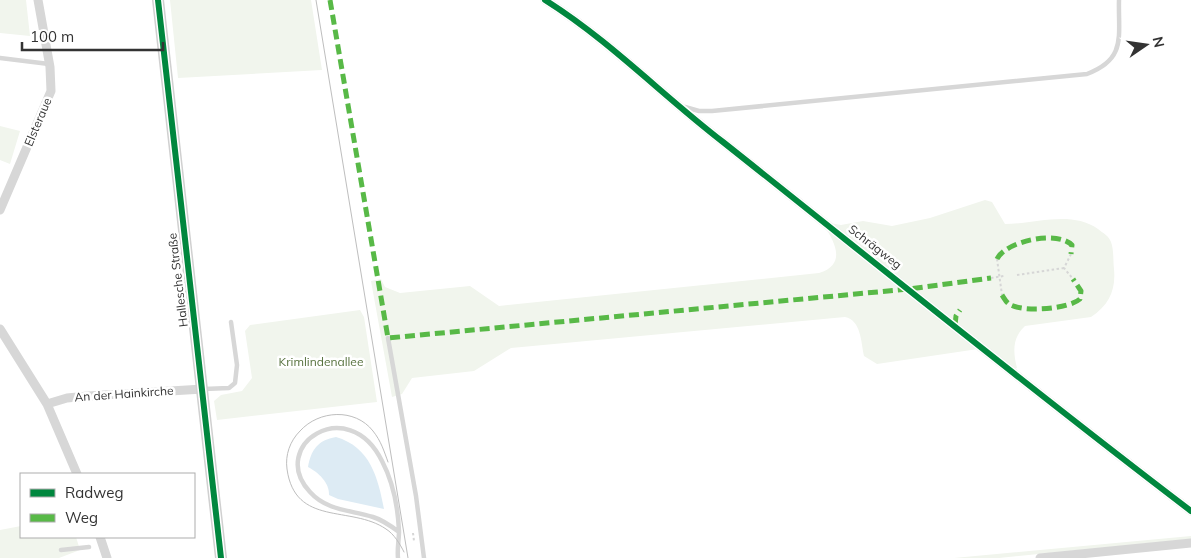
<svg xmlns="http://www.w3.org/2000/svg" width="1191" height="558" font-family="Mulish,sans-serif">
<rect width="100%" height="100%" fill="#fff"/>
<path fill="#f1f5ed" d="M0,0H26L30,36L0,33Z
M170,0H311L322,70L178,78Z
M0,126L20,131L10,164L0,160Z
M985,200L992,202L1005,224C1035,224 1071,210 1098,229C1103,233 1109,236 1111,242C1114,250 1113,261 1114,269C1116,290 1109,305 1091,317L1025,326C1012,338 1013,352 1017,368L1007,372L978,349L877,364L864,356C861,342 861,320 845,317L511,348L474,371L412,378L402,394L392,397L371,281L381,279L385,287L400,293L470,286L499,306L819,273C846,265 836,243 824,226L830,223L841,225L863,221L892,226L930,218Z
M360,310L364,317L377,402L217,420L214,401L221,395L242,391L252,378L245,331L250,325Z
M21,526V537H76L80,550L59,558H0V530Z
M1191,536V539L999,558H954Z"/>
<path fill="#ddebf4" d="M336,437C370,447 378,477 384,509L338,499L329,495C330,483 318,472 308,467C311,450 318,440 336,437Z"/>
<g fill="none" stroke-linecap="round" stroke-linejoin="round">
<path stroke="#d6d6d6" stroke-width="2" stroke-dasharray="2.5 2.5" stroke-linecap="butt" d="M1071,254L1064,268L1073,279
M997,259L1002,295
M1017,275L1064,268
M991,278L1004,276
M413,533L414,541"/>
<path stroke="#d7d7d7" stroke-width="4.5" d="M0,58L49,64
M685,107L699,111H712L1087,74C1127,59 1118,36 1119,0
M388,338L416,496L424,558
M204,389L229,388L235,383L237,365L231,322
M61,550L89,547
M398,558C397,549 399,540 399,531C398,508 393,482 382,461C348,392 267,446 310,492C327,511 351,510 373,517C383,520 391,526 399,532"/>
<path stroke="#d7d7d7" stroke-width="9" d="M545,0C609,40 663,96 723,142C878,265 1033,391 1191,511
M0,210L51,91L50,67L38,0
M0,329L47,404L77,474
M47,404L67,398L88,396L203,389
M100,537L107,558
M1040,558L1191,543"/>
<path stroke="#d0d0d0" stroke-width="12" d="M158,0L221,558"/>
<path stroke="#bebebe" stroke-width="1" d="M316,0L408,558
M388,462C384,451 381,441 373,431C355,408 319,410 300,431C290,441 285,455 287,469C295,527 351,505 386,529C394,534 400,544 404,552"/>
<path stroke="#58b947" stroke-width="5" stroke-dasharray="10 5" stroke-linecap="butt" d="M330,0L388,338L909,289L991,278
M997,259C1006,241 1057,230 1072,245L1071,254
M1002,295C1004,298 1006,302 1009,304C1023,313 1069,309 1080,299L1081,291L1073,279
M955,325L956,316L960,310"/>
<g stroke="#fff" stroke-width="9">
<path id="cycleway" d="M158,0L221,558
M545,0C609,40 663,96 723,142C878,265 1033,391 1191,511"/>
</g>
<use href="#cycleway" stroke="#00873e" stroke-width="6"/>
</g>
<g text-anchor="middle" stroke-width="5" stroke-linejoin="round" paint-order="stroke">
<g font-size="12" fill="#333" stroke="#fff">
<text transform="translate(38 122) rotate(-67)" y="4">Elsteraue</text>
<text transform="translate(875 247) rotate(38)" y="4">Schrägweg</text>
<text transform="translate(178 280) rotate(-97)" y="4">Hallesche Straße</text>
<text transform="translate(124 394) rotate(-4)" y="4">An der Hainkirche</text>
</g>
<g font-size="12" fill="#56713d" stroke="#fff">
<text x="321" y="366">Krimlindenallee</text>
</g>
</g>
<rect x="20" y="473" width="175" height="65" fill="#ffffff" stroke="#adadad"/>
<rect x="30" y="489" width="25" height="8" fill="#00873e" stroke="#adadad"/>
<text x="65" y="498" font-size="15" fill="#333333">Radweg</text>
<rect x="30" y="514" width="25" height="8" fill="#58b947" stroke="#adadad"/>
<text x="65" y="523" font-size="15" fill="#333333">Weg</text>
<g transform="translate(1146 45) rotate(77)" stroke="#ffffff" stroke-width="4" paint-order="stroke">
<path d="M0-4L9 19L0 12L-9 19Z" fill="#333333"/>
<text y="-8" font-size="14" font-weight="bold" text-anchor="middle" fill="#333333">N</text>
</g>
<path d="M22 42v8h141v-8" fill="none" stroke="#333333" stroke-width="2.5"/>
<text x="30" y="42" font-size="15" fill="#333333" stroke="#ffffff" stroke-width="4" paint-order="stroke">100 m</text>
</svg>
